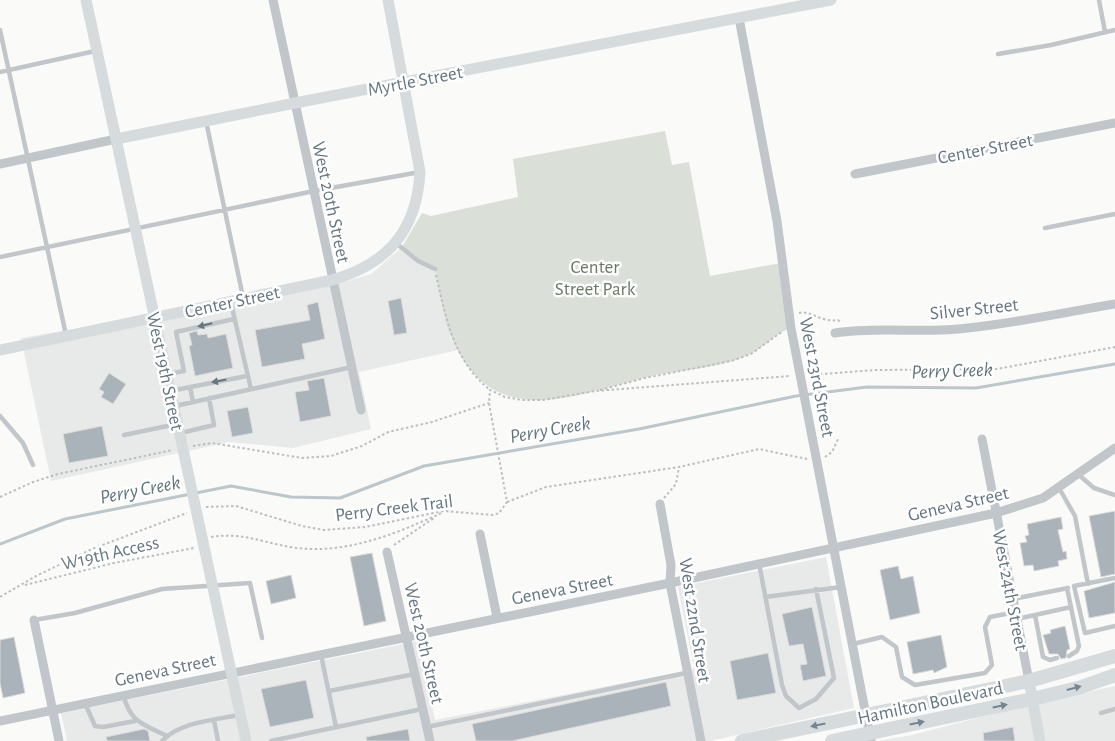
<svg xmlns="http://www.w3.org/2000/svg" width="1115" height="741" font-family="'Alegreya Sans',sans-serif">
<rect width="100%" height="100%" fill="#fafaf8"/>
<path fill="#e8e9e9" d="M402,247L435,269L451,339L458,350L359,372L371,429L293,448L229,442L51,481L21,338L340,283L371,274Z
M826,557L854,708L710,741H67L61,713L418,641L435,720L694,669L678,587Z
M1115,686V741H877L912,735L1024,706Z"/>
<path fill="#dadfd7" d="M665,131L672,165L689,162L710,276L781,263L791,328C775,333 765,347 750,354C718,370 677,369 643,378C567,398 493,430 452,339C443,320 440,290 435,269L418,261L402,247L422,213L431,216L518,197L513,159Z"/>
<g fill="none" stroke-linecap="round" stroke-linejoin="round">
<path stroke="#bbc7cb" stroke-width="3" d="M0,544L65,519L231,486L291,497L340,498L424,466L639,429L796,396L867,387L976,388L1115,364"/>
</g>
<path fill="#aab3b9" stroke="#dcdcda" d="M401,298L407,333L394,335L388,301Z
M318,302L325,339L302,344L305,359L262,367L255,330L310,320L307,305Z
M197,331L198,335L207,334L208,338L226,334L233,368L195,376L189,346L192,345L189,333Z
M109,373L126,384L113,404L101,397L104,392L99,389Z
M324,378L331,416L300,422L295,392L309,390L307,381Z
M248,407L253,433L232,437L227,411Z
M102,426L108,456L69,463L63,434Z
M1115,511V574L1101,577L1089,516Z
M1061,517L1063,529L1058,530L1063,552L1066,551L1067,559L1058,561L1059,566L1034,571L1033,565L1024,566L1020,543L1027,542L1025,536L1029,535L1027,524Z
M372,553L386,621L364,626L350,557Z
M898,566L901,579L913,576L920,613L890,620L880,570Z
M291,575L296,598L271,604L266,581Z
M1115,582V613L1089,618L1084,591Z
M812,607L826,676L803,681L800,665L807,664L803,644L789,646L782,614Z
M1065,626L1070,649L1067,650L1066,658L1061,659L1058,654H1049L1043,635L1051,633L1050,630Z
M941,635L947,667L934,673L933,670L913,674L907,642Z
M14,637L25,693L3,698L0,683V640Z
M768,653L776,693L737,700L730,661Z
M306,680L314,718L270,727L261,689Z
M666,682L671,706L512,741H476L472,724Z
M1013,727L1015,741H984L983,733Z
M144,729L148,731L150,741H107L106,737Z
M408,729L410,741H367L366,737Z"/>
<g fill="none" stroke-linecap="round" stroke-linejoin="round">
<path stroke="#bbbfc2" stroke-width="2" stroke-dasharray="2.5 2.5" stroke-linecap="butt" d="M436,275C446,318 453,360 490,390
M799,313C811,310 821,323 838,320L841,323
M810,375L875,370L997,369L1115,347
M600,390L645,378L731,361L751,354L783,331
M193,446L212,443L302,458L331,456L362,446L388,432L432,422L489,403
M825,457L832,452L839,437
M0,497L33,482L58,474L173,450
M664,498L676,484L679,467
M507,502L546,487L679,467L759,449L807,459
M206,507L236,506L302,526L324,530L365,527L444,511L493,515L499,513L507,502L489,403L490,390L505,397L522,400H543L595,391L790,376
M211,537C242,532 261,542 290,547C332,554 373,542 412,526C422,521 433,518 443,512
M394,545L434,518
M25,585L114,563L194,548
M0,597L36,576L92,549L187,513"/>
<path stroke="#c1c6ca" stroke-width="4.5" d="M1099,0L1105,32
M0,30L66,335
M998,54L1051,45L1115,30
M0,72L95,51
M206,121L243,297
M1045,228L1115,214
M396,243L418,261L435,269
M0,257L314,191L420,172
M231,303L251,389
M168,374L184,371L176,332L234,319
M190,387L193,402
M170,391L247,376
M175,406L352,367
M0,416L23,443L33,465
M181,433L214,425L209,398
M124,435L177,424
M1079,475L1094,488L1115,495
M1059,488L1075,516L1088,584
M759,563L782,685L786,696L799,708L816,699L834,678L816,589
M1115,578L1074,586L1085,633L1115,626
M1067,588L1079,646L1077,651L1069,656
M765,597L841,587
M1013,599L1068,588
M1035,615L1043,657L1050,660L1057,658
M1017,619L1071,607
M34,620L75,613L162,589L250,583L262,638
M853,644L882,637L896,647L902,677L915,685L985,673L992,665L985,627L990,617L1016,612
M321,655L336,727
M329,691L415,674
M123,695C132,724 141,723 167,736
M85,703L95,726L103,727L135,721
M1101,713L1115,709
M214,720L218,741
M427,727L686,673
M162,741C180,722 214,720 239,715
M271,741L422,709"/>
<path stroke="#c1c6ca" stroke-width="9" d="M273,0L361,410
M739,18L777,221L791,328L871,741
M0,164L116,139
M855,174L1115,123
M835,333C879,326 924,334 968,328C1017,323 1066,312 1115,304
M982,439L1029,681
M660,504L671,565L670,583L701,741
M480,534L497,617
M387,552L430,741
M34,620L59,741
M0,721L670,583L996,513L1043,498L1115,448"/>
<path stroke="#d6dcde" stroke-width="11" d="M86,0L246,741
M116,139L295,103L831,0
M0,350L332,280C388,264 417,230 420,172L388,0
M1029,681L1040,741"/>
<path stroke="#d6dcde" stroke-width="14" d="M742,741L1029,681L1115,656
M832,741L1032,699L1078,688L1115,675"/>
</g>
<defs><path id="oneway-solid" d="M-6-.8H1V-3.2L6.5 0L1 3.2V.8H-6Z" transform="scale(1.25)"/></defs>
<g fill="#657782">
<use href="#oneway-solid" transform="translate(205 325) rotate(167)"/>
<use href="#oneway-solid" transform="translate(219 381) rotate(169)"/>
</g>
<g fill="#768690">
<use href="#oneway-solid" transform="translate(1074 688) rotate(-15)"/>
<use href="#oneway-solid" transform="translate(1000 706) rotate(-12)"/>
<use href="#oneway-solid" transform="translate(917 723) rotate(-12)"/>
<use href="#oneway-solid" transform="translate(818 725) rotate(168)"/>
</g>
<g text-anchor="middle" stroke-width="5" stroke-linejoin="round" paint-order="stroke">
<g font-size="19" fill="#657782" stroke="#fff">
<text transform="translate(415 80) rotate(-11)" y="7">Myrtle Street</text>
<text transform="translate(985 148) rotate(-11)" y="7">Center Street</text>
<text transform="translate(332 202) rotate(78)" y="7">West 20th Street</text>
<text transform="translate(232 301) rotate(-12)" y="7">Center Street</text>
<text transform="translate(974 308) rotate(-6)" y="7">Silver Street</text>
<text transform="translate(166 371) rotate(78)" y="7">West 19th Street</text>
<text transform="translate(818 377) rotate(79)" y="7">West 23rd Street</text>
<text transform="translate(958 503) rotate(-13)" y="7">Geneva Street</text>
<text transform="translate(394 507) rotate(-7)" y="7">Perry Creek Trail</text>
<text transform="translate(110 552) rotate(-13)" y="7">W19th Access</text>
<text transform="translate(562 588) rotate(-11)" y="7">Geneva Street</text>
<text transform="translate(1011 590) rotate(79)" y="7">West 24th Street</text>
<text transform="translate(696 620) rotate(81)" y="7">West 22nd Street</text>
<text transform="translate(425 643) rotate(77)" y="7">West 20th Street</text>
<text transform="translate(165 669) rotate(-12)" y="7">Geneva Street</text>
<text transform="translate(930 702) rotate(-12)" y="7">Hamilton Boulevard</text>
</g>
<g font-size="19" fill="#697a64" stroke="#fff">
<text x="595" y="273">Center<tspan x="595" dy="22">Street Park</tspan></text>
</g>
<g font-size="20" font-style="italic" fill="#60767c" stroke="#fff">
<text transform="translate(952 370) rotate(-2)" y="7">Perry Creek</text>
<text transform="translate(550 429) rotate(-10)" y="7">Perry Creek</text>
<text transform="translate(140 489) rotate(-11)" y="7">Perry Creek</text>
</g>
</g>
</svg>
